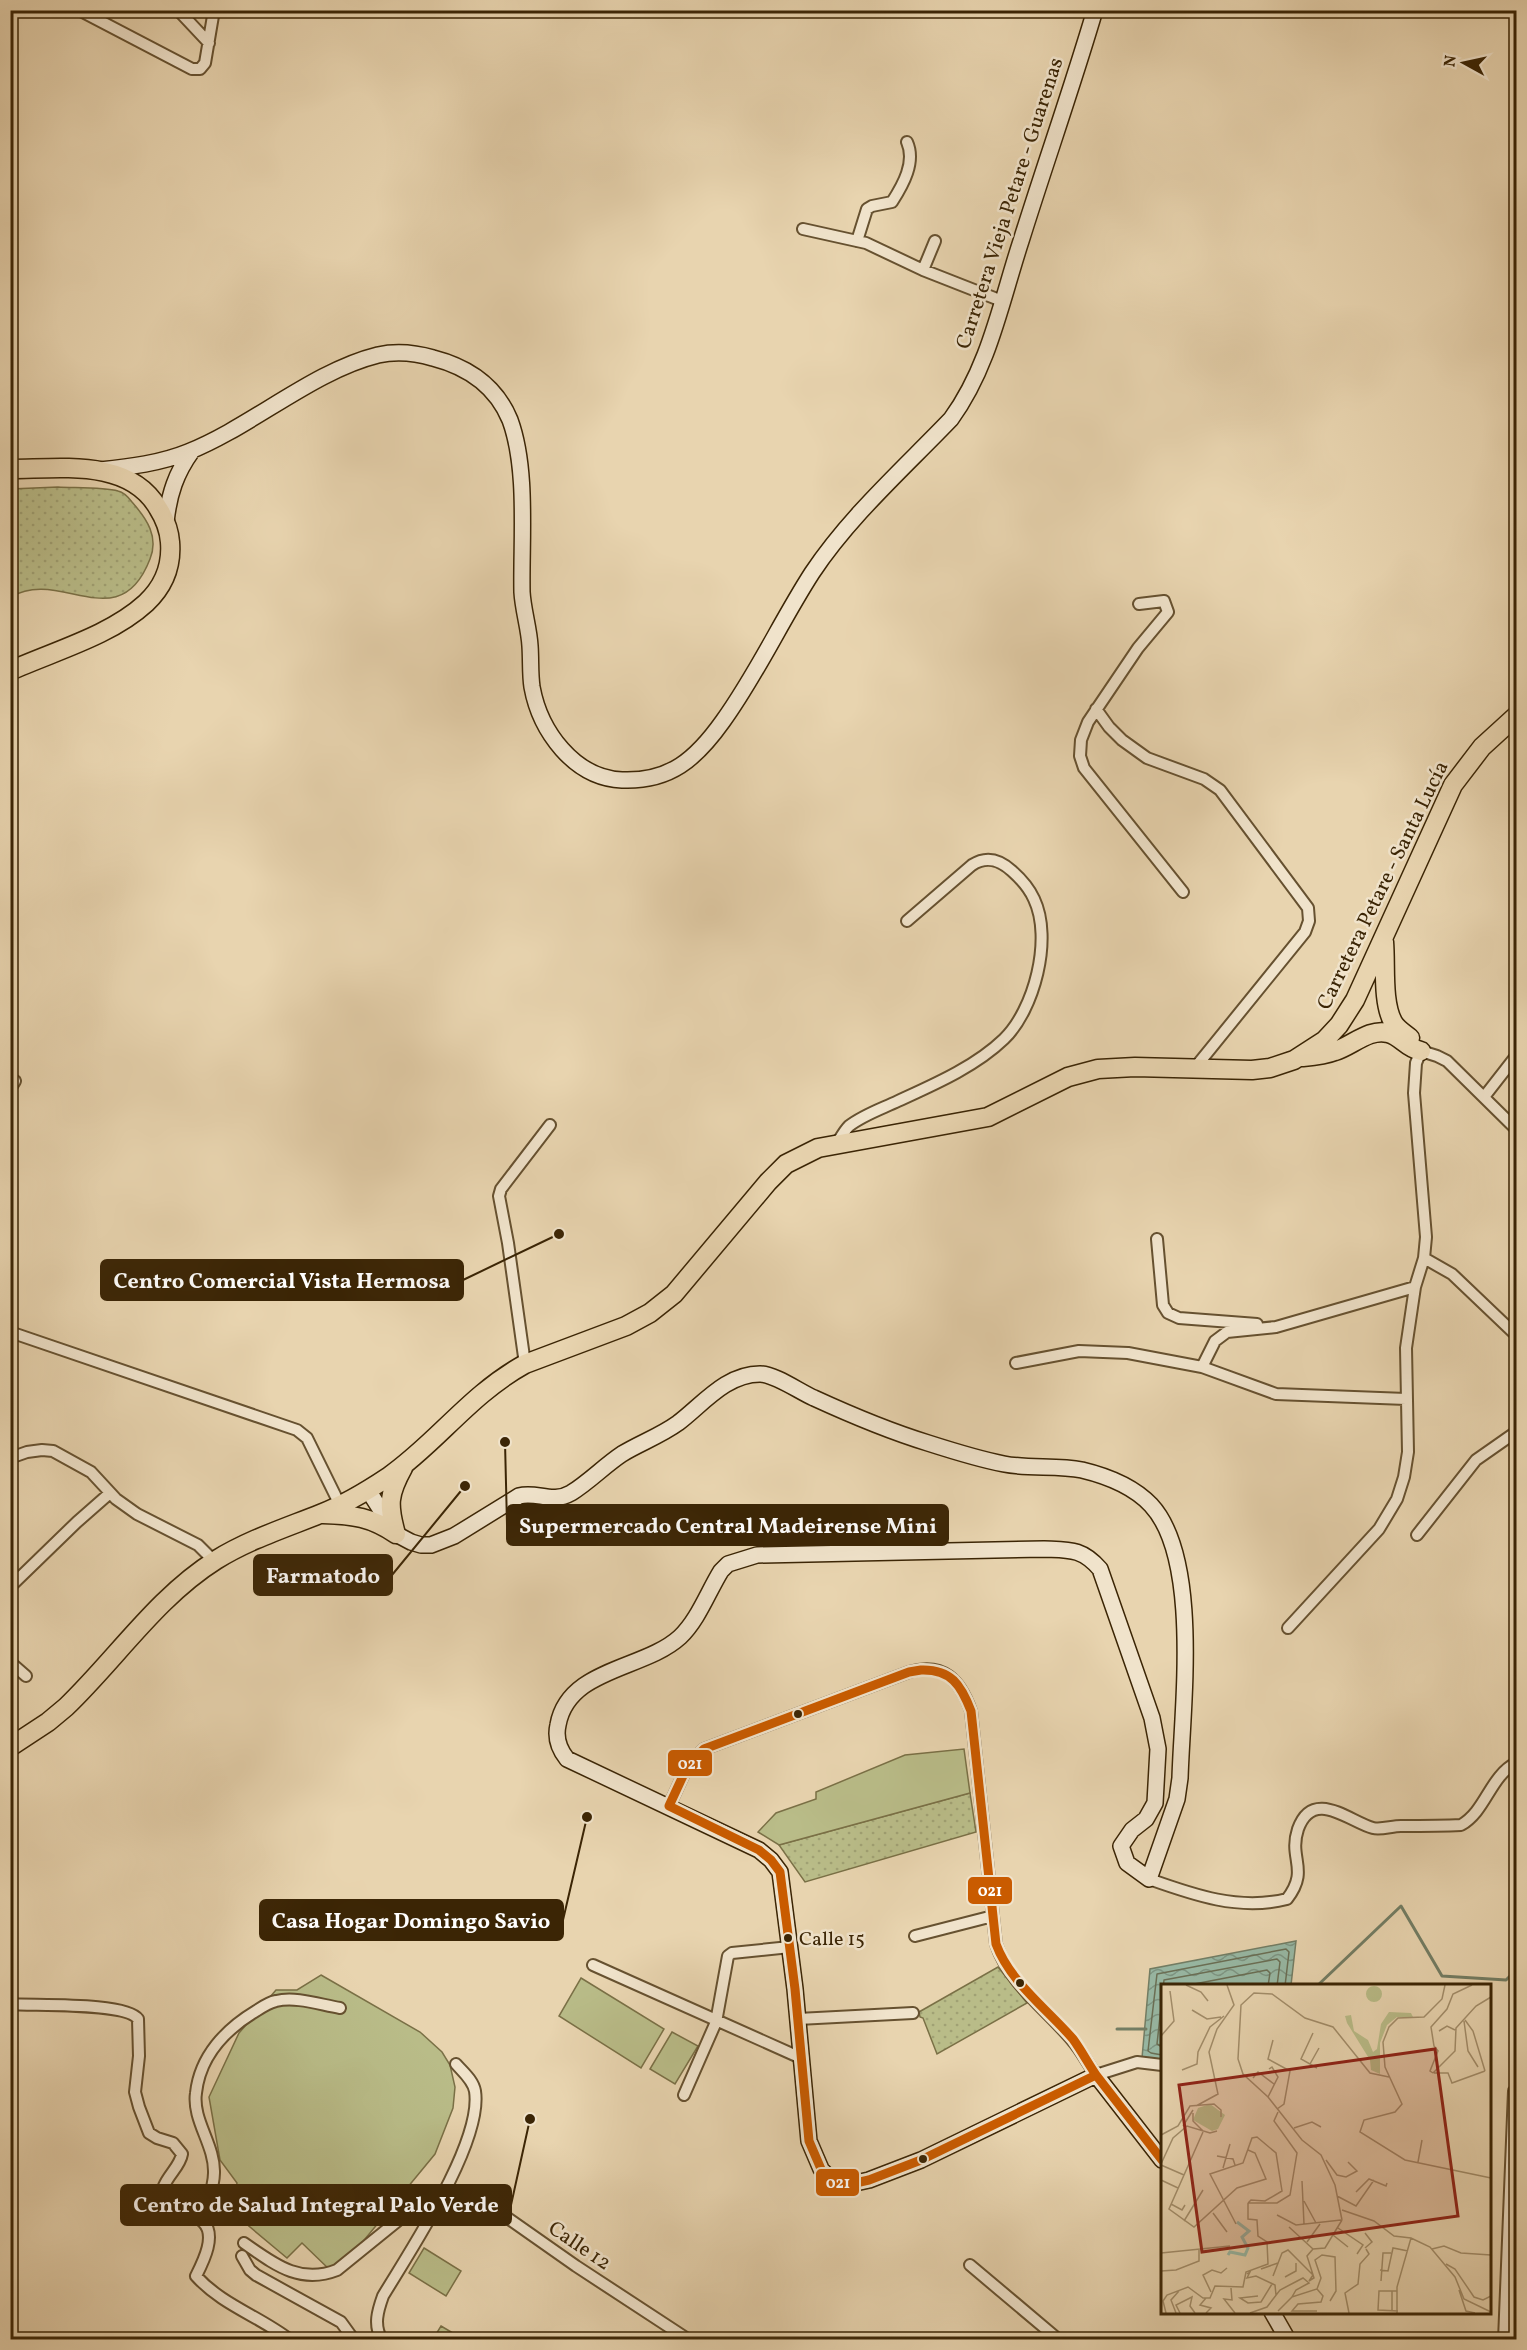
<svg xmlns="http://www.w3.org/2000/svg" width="1527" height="2350" font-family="Vollkorn,serif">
<defs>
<pattern id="grass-dots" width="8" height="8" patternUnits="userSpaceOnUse" patternTransform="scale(1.5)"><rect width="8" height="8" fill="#b9bc88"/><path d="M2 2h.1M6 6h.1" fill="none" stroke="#a0a174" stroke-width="1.8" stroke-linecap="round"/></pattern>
<pattern id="water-waves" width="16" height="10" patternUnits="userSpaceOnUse" patternTransform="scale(1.5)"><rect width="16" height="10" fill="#98b9a5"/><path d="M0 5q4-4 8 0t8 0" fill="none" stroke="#7d9684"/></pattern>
</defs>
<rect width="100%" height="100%" fill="#e8d4af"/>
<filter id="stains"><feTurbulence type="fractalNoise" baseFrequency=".00333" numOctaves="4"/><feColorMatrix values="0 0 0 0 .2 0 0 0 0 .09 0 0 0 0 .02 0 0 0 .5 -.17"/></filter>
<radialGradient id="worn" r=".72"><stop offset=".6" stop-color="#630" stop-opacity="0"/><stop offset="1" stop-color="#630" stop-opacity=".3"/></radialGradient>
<path fill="url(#grass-dots)" stroke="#7a7046" stroke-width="1.5" d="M58,487C73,488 104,487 118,491C123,492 129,498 132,502C147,519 159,537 150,559C119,639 60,567 11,597V489Z
M970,1793L976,1832L805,1882L779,1845Z
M998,1967L1027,2003L937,2054L923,2018L920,2017L919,2012Z"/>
<path fill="#b9bc88" stroke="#7a7046" stroke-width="1.5" d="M964,1749L970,1793L779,1845L758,1832L776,1813L816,1799V1792L905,1755Z
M321,1975L420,2032L442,2052L450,2065L455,2087L453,2108L435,2154L356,2250L331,2271L302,2243L287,2258L232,2212L237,2183L220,2160L209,2097L239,2033L276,1990H297Z
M581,1978L664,2029L641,2068L559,2016Z
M672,2032L698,2046L675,2084L650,2069Z
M424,2248L461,2271L446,2296L409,2273Z
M441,2326L463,2339H433Z"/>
<path fill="url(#water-waves)" stroke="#737e65" stroke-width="1.5" d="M1296,1941L1291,1985L1162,1986V2061L1142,2058L1150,1969Z"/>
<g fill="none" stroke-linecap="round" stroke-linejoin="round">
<path stroke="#6a6f55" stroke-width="1.5" d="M1184,1986L1267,1970L1270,1973L1268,1986
M1162,2047L1157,2044L1164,1980L1277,1959L1280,1962L1277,1986
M1162,2055L1151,2053L1148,2051L1157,1974L1286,1949L1289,1952L1285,1986"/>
<path stroke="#737e65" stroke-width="3" d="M1317,1986L1401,1906L1442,1976L1506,1980L1516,1970
M1117,2029H1146"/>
<g stroke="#665130" stroke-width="14">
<path id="street" d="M79,10L192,69H200L205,63L214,10
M178,10L209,43
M803,229L866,243L923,270L1002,301
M857,241L867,209L872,206L892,202C903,185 916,162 907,142
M923,270L935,241
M1139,604L1164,601L1168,612L1138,648L1088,722L1081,740L1080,756L1084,768L1183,892
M1096,709L1109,727L1122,740L1147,758L1204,779L1220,790L1308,908L1309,921L1305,932L1194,1069
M10,1089L15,1081
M1484,1097L1516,1056
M836,1145C840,1139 844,1131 849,1126C863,1115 881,1109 898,1101C933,1085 975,1067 1004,1039C1034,1010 1053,939 1034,899C1029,888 1021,879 1012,871C999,859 986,856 972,865L907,921
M1157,1239L1163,1305L1168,1313L1179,1318L1257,1324
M1424,1258L1452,1274L1516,1335
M10,1332L297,1430L307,1438L340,1505
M1016,1363L1079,1351L1128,1353L1202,1367L1276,1394L1406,1399
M525,1364L508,1243L499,1196L501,1189L550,1125
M1202,1367L1215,1341L1227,1332L1276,1327L1415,1287
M10,1458L27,1452L42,1450L53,1451L91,1472L116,1499L137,1514L198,1545L214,1561
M1417,1535L1476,1460L1516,1432
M10,1587L77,1522L110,1493
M1288,1628L1379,1529L1397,1499L1404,1477L1408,1452L1406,1348L1415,1287L1424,1258L1426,1237L1414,1093L1416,1063L1421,1051L1437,1056L1447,1061L1516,1129
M10,1662L26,1676
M669,1806L688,1765L704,1749L909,1672C944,1662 960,1680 971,1711L996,1944C1009,1983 1046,2009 1072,2040C1081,2050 1088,2064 1096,2075L1137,2062L1162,2065
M1149,1879C1194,1895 1239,1911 1287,1899C1310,1869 1288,1859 1298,1829C1313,1787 1350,1822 1373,1828C1381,1830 1392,1826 1401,1826C1421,1826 1441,1826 1461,1825C1486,1811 1490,1776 1516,1763
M915,1936L993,1916
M593,1965L801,2058
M10,2004C34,2006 126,2002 138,2019L139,2056L135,2092L139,2107L149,2133L157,2138L173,2143L182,2154C180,2166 169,2174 164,2186L167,2194L203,2222
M798,2019L913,2013
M684,2095L716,2022L728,1956L732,1953L790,1947
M244,2243C273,2263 299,2285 337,2270L432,2193C451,2188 464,2192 482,2200L576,2266L689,2340
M242,2256L250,2270L256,2275L341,2322L354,2340
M970,2265L1059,2340
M290,2340C261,2317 222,2305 196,2276C203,2262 217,2235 203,2222C206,2207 214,2188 214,2173C215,2145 192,2120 196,2093C200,2056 226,2029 256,2011C262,2007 270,2002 276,2001C296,1996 321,2005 340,2008
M382,2340C373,2325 378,2310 383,2296C410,2251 483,2142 475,2091C473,2080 463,2072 456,2064
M1504,2340L1514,2091"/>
</g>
<g stroke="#3b2505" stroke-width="18">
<path id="secondary" d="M100,470C130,467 161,463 188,452C251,427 313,371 378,355C396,351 416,353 433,358C468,367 496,386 510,420C528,469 521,539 522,592C523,610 529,628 530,646C531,660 530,674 532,687C540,731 574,778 622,780C670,782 696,759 723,721C757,674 781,621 812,573C850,516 903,469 951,419C989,367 1001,302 1021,241C1045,164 1072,88 1095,10
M166,522C169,494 176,473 192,451
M368,1490L396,1534L411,1542L421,1545H431L454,1536L519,1496C537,1491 552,1504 571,1493C589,1482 604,1466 622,1454C640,1443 660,1436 678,1423C703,1404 726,1374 760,1374C775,1374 800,1392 814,1398C851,1415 889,1431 928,1443C953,1451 978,1459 1004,1464C1029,1469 1057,1465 1082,1470C1107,1476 1133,1486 1151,1505C1201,1559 1182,1708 1180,1778L1177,1799L1149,1879L1127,1863L1121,1846L1132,1830L1146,1819L1155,1803L1158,1749L1152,1718L1100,1569C1082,1548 1069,1550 1044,1549L757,1555L728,1564L721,1571C708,1592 698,1620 680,1637C644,1670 568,1668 558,1725C555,1738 559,1749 567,1759L759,1850L771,1860L780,1872L795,1989L809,2141L821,2169L833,2182L851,2184L869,2180L921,2160L1096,2075L1162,2160
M1272,2312L1288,2340"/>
</g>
<g stroke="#3b2505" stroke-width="21">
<path id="primary" d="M10,469C60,469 129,458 158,508C165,519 169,529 170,542C172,566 163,587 146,603C110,636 54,651 10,671
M1384,942C1386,965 1382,1002 1393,1022C1397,1029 1404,1033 1410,1038
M1303,1057C1314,1056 1325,1055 1335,1051C1352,1046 1369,1028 1388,1033C1401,1036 1406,1048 1421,1051
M323,1514C354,1515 371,1517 396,1534
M396,1534C388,1505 388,1495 403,1468
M10,1747L48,1722L66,1707C116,1659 157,1597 216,1560C248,1540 285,1528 320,1514C344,1505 367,1491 388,1477C438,1442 469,1395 525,1364L626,1326L650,1313L674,1294L768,1182L786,1164L818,1148L988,1117L1068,1077L1098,1069L1135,1067L1252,1070L1270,1068L1294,1060L1325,1040L1339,1025L1355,1000L1453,785L1482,747L1516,716"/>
</g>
<use href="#street" stroke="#f0e3cb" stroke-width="10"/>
<use href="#secondary" stroke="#f0e3cb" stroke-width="15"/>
<use href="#primary" stroke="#e8d4af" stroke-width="18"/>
<g stroke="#f0e3cb" stroke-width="14">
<path id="bus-1" d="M921,1670C951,1669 961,1685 971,1711L996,1944C1010,1982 1047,2009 1073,2039C1081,2050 1088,2063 1096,2075L921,2160L869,2180L851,2184L833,2182L821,2169L809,2141L795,1989L780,1872L771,1860L759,1850L669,1806L688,1765L704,1749L909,1672Z
M1096,2075L1162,2160"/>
</g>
<use href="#bus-1" stroke="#c95b00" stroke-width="9"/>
</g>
<g fill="#3b2505" stroke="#f0e3cb" stroke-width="2">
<circle cx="798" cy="1714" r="5"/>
<circle cx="788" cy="1938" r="5"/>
<circle cx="1020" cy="1983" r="5"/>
<circle cx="923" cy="2159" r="5"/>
</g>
<g text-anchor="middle" stroke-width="5" stroke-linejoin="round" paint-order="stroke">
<g font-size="20" fill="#3b2505" stroke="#f0e3cb" text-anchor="start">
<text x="799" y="1945">Calle 15</text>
</g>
<g font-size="21" fill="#3b2505" stroke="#f0e3cb">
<text transform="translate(1009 203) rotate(-72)" y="7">Carretera Vieja Petare - Guarenas</text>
<text transform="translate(1382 885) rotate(-64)" y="7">Carretera Petare - Santa Lucía</text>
<text transform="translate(580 2245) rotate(34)" y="7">Calle 12</text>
</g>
</g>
<g transform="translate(1161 1984)">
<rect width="330" height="330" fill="#e8d4af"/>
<path d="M228,28L250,29L252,33H236L226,41L219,59V90L210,86L209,76L186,39L184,32L190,31L193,47L207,56L212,68L216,65L220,40Z" fill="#b9bc88"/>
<path d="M205 10a8 8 0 1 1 16 0a8 8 0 1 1-16 0ZM49,120L64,131L57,145L51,147L32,136L37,124Z" fill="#b9bc88"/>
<path fill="none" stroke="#98b9a5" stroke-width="3" d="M67,271L69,268L84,271L87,264L81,253L88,247L76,238"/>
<path fill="none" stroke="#a38e6b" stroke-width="1.5" d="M25,1L40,8L47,17M284,1L281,15L263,33L237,34L228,43L222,58L224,83L241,120L234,128L203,136L199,148L244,176L330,194M31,26L46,35L60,33M304,36L312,47L324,87M303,37L307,67L317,83M278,47L286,42L294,46M152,49L140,75L156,84M0,52L13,37L9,7M112,56L107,75L129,87L123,120L116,125M149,80L158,64M21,86L36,80L37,68L49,43L63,32M272,89L269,87L277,67L273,62L270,43L286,25L292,10L311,1M272,89L294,67L295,44L315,22L330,13M273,89H287L291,99L324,87M92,94L97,88L113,100M107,113L117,93L111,83L108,85M35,122L57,110L48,68L56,45L73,21L66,1M32,129V137L42,147M22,142L32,126M133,144L151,138L160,143M42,148L8,225L33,243L76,204L105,195L94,169L87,166M0,151L17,142L29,122L53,120L60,126V133M56,172L72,175L74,181M165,176L176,191L185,193L196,187L187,178M257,178L261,156M0,180L12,154L26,142L49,149L56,147M0,181L23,191M62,184L69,160M0,196L17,204M141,197L143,240M195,208L208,195L225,202L226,199M176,212L195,222L213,196M143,217L155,239M87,219H116L129,211L136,169L113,137L117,128M10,220L21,226L24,221M181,226L213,237L233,252L250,254L269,263L294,293L303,315L330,328M52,229L66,248M116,231L135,241L180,236M181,236L174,201L160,171L141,156L107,113L82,90L77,75L80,21L93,9L111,10L144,34L172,43L209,89L228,93M23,237L42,206M75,240L49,190L82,179L91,154L96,153L115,169L121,207L104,217L90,216L87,219M128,243L152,265M177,244L202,261L196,270M204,249L211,258L204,264M172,251L187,263M146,258L159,240M271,265L283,262L300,269L330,271M0,269L69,262M285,280L294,285L313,313L322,316L330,312M100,285L117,279M219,286L227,287L232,264L247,267M0,287L15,286L38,277V266M86,290L89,288L86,294L95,292L114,301L115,311M112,292L121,269L127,266L152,291L148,297L153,294L146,272L152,265L164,264L181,236M124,293L135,287V279M220,297L222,269H230M70,304L71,316L63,315L74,329M298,306L305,327L314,329M236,307H218L217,326L237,327M50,308L42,291L51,286L60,289L66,284M97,312L79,314L87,319L100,318L111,300M117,327L131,313M156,327H131L137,320L160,318L162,312L156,305M231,327V307M5,329L2,317L6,311L27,303L42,314H49L54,302L82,303L85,288L107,280L106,258L97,252L96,236L87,235V219M15,329L10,316L18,307M19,329L15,321L31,313L29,322L34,329M45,329L50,324L39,321L45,314M89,329L106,323L119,306L142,294L148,299L135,306L131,313L156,305L160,294L154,276L161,271L174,273L175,307L169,317M188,329L184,309L197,300L199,280L208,270L205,265M236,329V303L250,254"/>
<path fill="#8f2418" fill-opacity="0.15" stroke="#8f2418" stroke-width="3" d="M274,65L297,232L41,268L18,101Z"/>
<rect width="330" height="330" fill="none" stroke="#3b2505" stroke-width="3"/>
</g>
<path fill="none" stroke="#3b2505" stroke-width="2" d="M559 1234L463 1280M505 1442L507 1525M465 1486L392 1575M587 1817L563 1920M530 2119L511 2205"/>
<g fill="#3b2505" stroke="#f0e3cb" stroke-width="2">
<circle cx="559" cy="1234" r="6"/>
<circle cx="505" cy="1442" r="6"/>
<circle cx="465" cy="1486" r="6"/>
<circle cx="587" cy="1817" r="6"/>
<circle cx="530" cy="2119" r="6"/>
</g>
<g fill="#3b2505" stroke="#3b2505" stroke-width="2">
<rect x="101" y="1260" width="362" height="40" rx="6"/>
<rect x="507" y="1505" width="441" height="40" rx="6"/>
<rect x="254" y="1555" width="138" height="40" rx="6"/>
<rect x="260" y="1900" width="303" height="40" rx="6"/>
<rect x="121" y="2185" width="390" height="40" rx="6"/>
</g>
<g font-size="22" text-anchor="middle" font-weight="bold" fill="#fff">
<text x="282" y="1288">Centro Comercial Vista Hermosa</text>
<text x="728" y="1533">Supermercado Central Madeirense Mini</text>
<text x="323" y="1583">Farmatodo</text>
<text x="411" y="1928">Casa Hogar Domingo Savio</text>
<text x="316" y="2212">Centro de Salud Integral Palo Verde</text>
</g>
<g stroke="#f0e3cb" stroke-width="2">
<rect x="667" y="1749" width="46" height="28" rx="6" fill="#c95b00"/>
<rect x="967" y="1876" width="46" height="29" rx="6" fill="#c95b00"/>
<rect x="815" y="2168" width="45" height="29" rx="6" fill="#c95b00"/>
</g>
<g font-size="16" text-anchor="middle" font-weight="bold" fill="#fff">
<text x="690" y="1769">021</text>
<text x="990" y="1896">021</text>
<text x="838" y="2188">021</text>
</g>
<rect width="1527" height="2350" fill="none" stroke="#e8d4af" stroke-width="36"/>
<rect x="12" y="12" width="1503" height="2326" fill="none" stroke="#3b2505" stroke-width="3"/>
<rect x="18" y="18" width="1491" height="2314" fill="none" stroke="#3b2505" stroke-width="1.5"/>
<g transform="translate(1464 63) rotate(278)" stroke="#f0e3cb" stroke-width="4.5" paint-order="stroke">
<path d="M0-4.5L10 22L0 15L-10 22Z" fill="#3b2505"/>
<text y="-9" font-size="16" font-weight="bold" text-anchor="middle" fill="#3b2505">N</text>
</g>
<rect width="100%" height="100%" filter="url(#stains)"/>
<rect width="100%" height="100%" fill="url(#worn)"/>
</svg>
